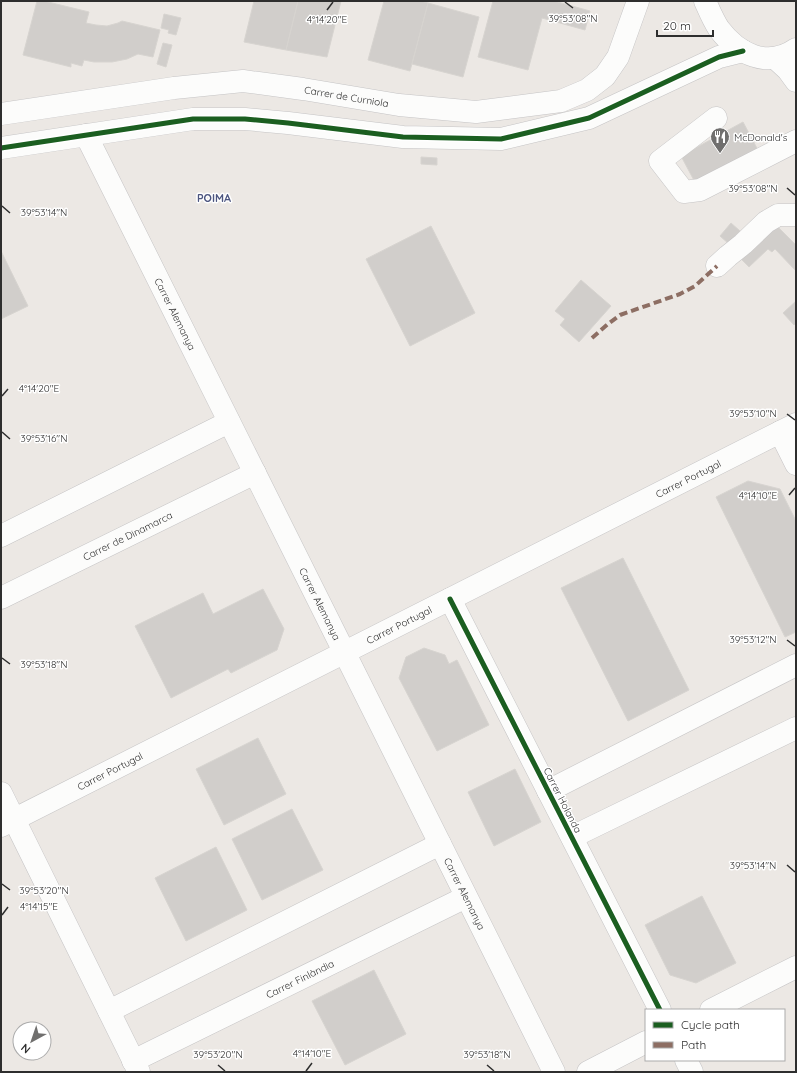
<svg xmlns="http://www.w3.org/2000/svg" width="797" height="1073" font-family="Quicksand,sans-serif">
<rect width="100%" height="100%" fill="#ece8e4"/>
<path fill="#d1cecb" stroke="#d7d4d0" d="M37,1H44L89,12L86,23L96,25L107,26L118,23L122,21L160,30L153,57L138,54L127,59L112,62H94L84,60L82,66L71,63V67L23,55Z
M254,1H298L286,50L244,42Z
M298,1H341L327,57L286,50Z
M384,1H420L428,3L410,71L368,60Z
M493,1H554L590,11L585,30L542,18L528,70L478,57Z
M428,3L479,17L463,77L412,64Z
M164,14L181,18L176,35L168,33L169,30L161,28Z
M163,43L172,45L166,67L157,64Z
M743,122L759,152L697,186L681,156Z
M421,157L437,158V165L421,164Z
M731,223L740,231L729,244L720,236Z
M775,224L796,245V271L775,249L772,252L768,249L749,267L740,258Z
M431,226L475,313L410,346L366,259Z
M1,251L28,306L1,319Z
M581,280L611,306L579,342L560,325L565,319L555,311Z
M796,301V323L794,325L783,313Z
M748,481L780,489L796,521V632L785,637L716,497Z
M623,558L689,690L628,721L561,588Z
M263,589L284,629L277,650L231,673L228,669L171,698L135,626L203,593L213,614Z
M424,648L445,655L449,664L457,660L489,725L437,751L399,678L406,657Z
M258,738L286,794L224,825L196,769Z
M515,769L541,822L494,846L468,792Z
M292,809L323,870L262,900L232,839Z
M216,847L247,910L186,941L155,878Z
M702,896L736,963L696,983L670,975L645,925Z
M374,970L406,1034L345,1065L312,1001Z"/>
<g fill="none" stroke-linecap="round" stroke-linejoin="round">
<g stroke="#c5c4c5" stroke-width="23">
<g id="minor">
<path d="M705,1C709,10 713,20 719,29C738,54 767,69 796,49"/>
<path d="M775,58L788,70L796,81"/>
<path id="s1" d="M1,114L174,88L243,81L303,89L399,105L476,112L561,101L587,90L605,76L618,57L638,1"/>
<path d="M716,118L660,161L684,192L700,190L796,141"/>
<path id="s2" d="M86,135L554,1072"/>
<path d="M1,148L193,119H245L288,123L403,137L501,139L589,118L719,57L743,51"/>
<path d="M717,266L728,256L743,244L766,222L778,215H796"/>
<path d="M780,432L796,464"/>
<path d="M1,536L229,422"/>
<path id="s3" d="M1,598L255,473"/>
<path d="M450,599L660,1010"/>
<path d="M548,791L796,665"/>
<path d="M1,793L139,1072"/>
<path id="s4" d="M1,826L796,424"/>
<path d="M572,837L796,728"/>
<path d="M711,1010L796,967"/>
<path d="M109,1011L440,844"/>
<path d="M686,1060L692,1072"/>
<path id="s5" d="M133,1061L466,897"/>
<path d="M588,1072L646,1042"/>
</g>
</g>
<use href="#minor" stroke="#fcfcfb" stroke-width="22"/>
<path stroke="#8d6e63" stroke-width="4" stroke-dasharray="8 4" stroke-linecap="butt" d="M592,338L608,324L620,315L680,294L695,286L717,266"/>
<g stroke="#fff" stroke-width="8">
<path id="cycleway" d="M1,148L193,119H245L288,123L403,137L501,139L589,118L719,57L743,51
M450,599L660,1010"/>
</g>
<use href="#cycleway" stroke="#1b5e20" stroke-width="5"/>
</g>
<path fill="none" stroke="#2e2e2e" stroke-width="1.5" d="M565,2L573,8M327,10L333,2M787,188L795,195M2,206L10,213M2,396L8,389M787,414L795,420M2,432L10,439M789,495L795,488M787,640L795,646M2,658L10,664M787,865L795,872M2,884L10,890M2,915L8,907M218,1065L225,1071M487,1065L494,1071M306,1071L312,1063"/>
<defs>
<g id="restaurant-pin" transform="scale(1)"><path d="M0 17L-7.5 6A9.5 9.5 0 1 1 7.5 6Z" fill="#706f6e" stroke="#fff"/><path d="M-5-6h1v4h1v-4h1v4h1v-4h1v5L-1.5 .5V6h-2V.5L-5-1ZM5-6V6H3V1.5H1.5Q1.5-4 5-6Z" fill="#fff"/></g>
</defs>
<g fill-rule="evenodd">
<use href="#restaurant-pin" x="720" y="137"/>
</g>
<g text-anchor="middle" stroke-width="3" stroke-linejoin="round" paint-order="stroke">
<g font-size="10" fill="#2e2e2e" stroke="#fff">
<text dy="4" stroke="none"><textPath href="#s1" startOffset="349">Carrer de Curniola</textPath></text>
<text dy="4" stroke="none"><textPath href="#s2" startOffset="200">Carrer Alemanya</textPath></text>
<text dy="4" stroke="none"><textPath href="#s4" startOffset="770">Carrer Portugal</textPath></text>
<text dy="4" stroke="none"><textPath href="#s3" startOffset="141">Carrer de Dinamarca</textPath></text>
<text dy="4" stroke="none"><textPath href="#s2" startOffset="524">Carrer Alemanya</textPath></text>
<text dy="4" stroke="none"><textPath href="#s4" startOffset="446">Carrer Portugal</textPath></text>
<text dy="4" stroke="none"><textPath href="#s4" startOffset="122">Carrer Portugal</textPath></text>
<text transform="translate(563 800) rotate(63)" y="4">Carrer Holanda</text>
<text dy="4" stroke="none"><textPath href="#s2" startOffset="848">Carrer Alemanya</textPath></text>
<text dy="4" stroke="none"><textPath href="#s5" startOffset="186">Carrer Finlàndia</textPath></text>
</g>
<g font-size="10" fill="#2e2e2e" stroke="#fff" text-anchor="start">
<text x="734" y="141">McDonald's</text>
</g>
<g font-size="11" font-weight="bold" fill="#4d5680" stroke="#fff">
<text x="214" y="202">POIMA</text>
</g>
</g>
<g font-size="10" text-anchor="middle" fill="#2e2e2e" stroke="#fff" stroke-width="3" stroke-linejoin="round" paint-order="stroke">
<text x="573" y="22">39°53'08"N</text>
<text x="327" y="23">4°14'20"E</text>
<text x="753" y="192">39°53'08"N</text>
<text x="44" y="216">39°53'14"N</text>
<text x="39" y="392">4°14'20"E</text>
<text x="753" y="417">39°53'10"N</text>
<text x="44" y="442">39°53'16"N</text>
<text x="758" y="499">4°14'10"E</text>
<text x="753" y="643">39°53'12"N</text>
<text x="44" y="668">39°53'18"N</text>
<text x="753" y="869">39°53'14"N</text>
<text x="44" y="894">39°53'20"N</text>
<text x="39" y="910">4°14'15"E</text>
<text x="312" y="1057">4°14'10"E</text>
<text x="218" y="1058">39°53'20"N</text>
<text x="487" y="1058">39°53'18"N</text>
</g>
<rect width="797" height="1073" fill="none" stroke="#2e2e2e" stroke-width="4"/>
<rect x="645" y="1009" width="140" height="52" fill="#ffffff" stroke="#ababab"/>
<rect x="653" y="1022" width="20" height="6" fill="#1b5e20" stroke="#ababab"/>
<text x="681" y="1029" font-size="12" fill="#2e2e2e">Cycle path</text>
<rect x="653" y="1042" width="20" height="6" fill="#8d6e63" stroke="#ababab"/>
<text x="681" y="1049" font-size="12" fill="#2e2e2e">Path</text>
<g transform="translate(32 1041) rotate(220)"><circle r="19" fill="#ffffff" stroke="#ababab"/>
<path d="M0-3L7 15L0 10L-7 15Z" fill="#706f6e"/>
<text y="-6" font-size="11" font-weight="bold" text-anchor="middle" fill="#2e2e2e">N</text>
</g>
<path d="M657 30v6h56v-6" fill="none" stroke="#2e2e2e" stroke-width="2"/>
<text x="663" y="30" font-size="12" fill="#2e2e2e" stroke="#ffffff" stroke-width="3" paint-order="stroke">20 m</text>
</svg>
